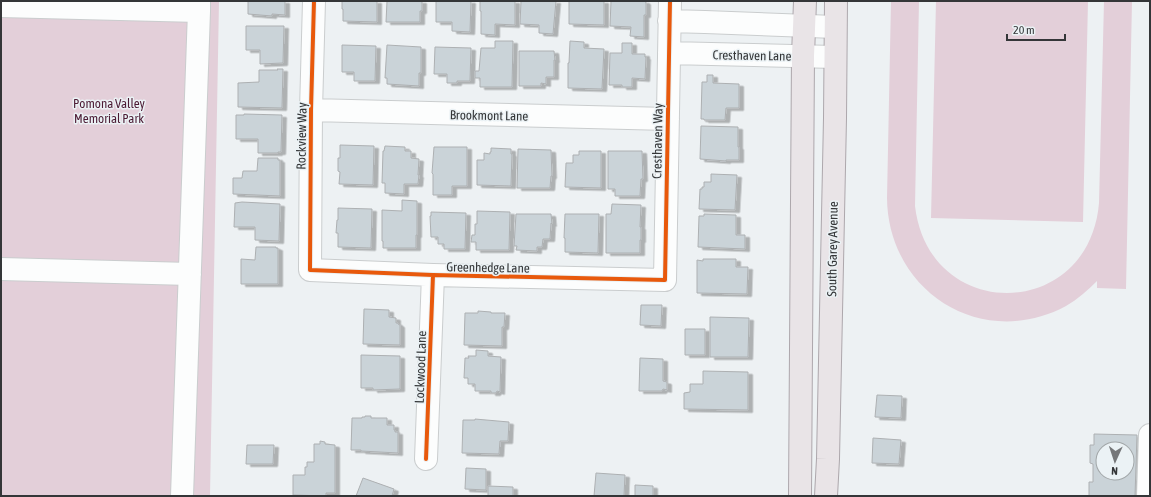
<svg xmlns="http://www.w3.org/2000/svg" width="1151" height="497" font-family="'Asap Condensed',sans-serif">
<defs>
<filter id="shadow"><feDropShadow dx="4.5" dy="2.5" stdDeviation="0" flood-color="#0004"/></filter>
</defs>
<rect width="100%" height="100%" fill="#edf1f3"/>
<path fill="#e3cfd9" d="M1,1H219L210,496H1Z
M891,1H919L915,206C929,324 1089,321 1099,203L1104,1H1132L1126,289L1097,288V281C1088,290 1078,299 1066,306C982,351 888,292 887,198Z
M936,1H1088L1083,222L931,218Z"/>
<path fill="#cad3d8" stroke="#adb0b2" fill-rule="evenodd" filter="url(#shadow)" d="M248,1H285V15L272,14V16L248,14Z
M342,1H377V22L343,21V9H342Z
M387,1H422V11H420V22H386Z
M436,1H471L470,32L452,31V22H436Z
M480,1H515V25L495,24V35L481,34V11H480Z
M521,1H556L553,34L539,33V25L520,24Z
M569,1H604V25L569,24Z
M611,1H645V2H646V15H644V37L630,36L631,27L610,26Z
M246,26H284L283,63L260,64V50H246Z
M495,41H513L512,87H480V78H475V71H479L481,48H495Z
M570,41L584,42V48L604,49L602,89L568,88V63H569Z
M622,43H632V54H645V57H646L645,79L632,78V87H622V85H609L610,53H622Z
M342,45L376,46L375,81H354V72H342Z
M387,45L421,47V73H419V86L387,84V78H385Z
M435,47L471,48L470,81H457V83H447V74H434Z
M519,51H554L555,60H554V77H546V84L541,83V86H519Z
M277,69H283L282,108L238,107V83L259,82V70H278Z
M707,75H713V83L739,84V108H726L725,120H704V119H701L702,82H707Z
M244,114L282,115L281,152H278V153H258V139H236V115H244Z
M701,126L738,127V147H739V160H726V161L700,159Z
M340,145L374,146L373,185L339,184L340,172L338,171V158H340Z
M385,146L405,147V151H411V158L419,159L418,175H419L418,184H404V194L385,193V183H382L383,151H384Z
M434,147H467V186H452V195H433V174L432,173Z
M491,148L511,149V154H512L511,186L477,185V160H484V153L490,154V152H491Z
M518,149L551,150L552,176H551L550,188H517Z
M579,151H601V188L565,187L566,163H573V155H579Z
M608,151H642L643,179H641L640,196H615V189H608Z
M258,158H278V160H280V196L233,194V178H242L243,171H257Z
M711,174L737,175L735,210L699,209L700,189H702V187H704V182H711Z
M402,200L417,201V235H416V248H383V241H382V210L402,211Z
M242,202L280,204L279,241L255,240V227H234L235,203Z
M612,204L641,205L640,227H641V240H640V253H606V214H611Z
M338,208L372,209L371,248L338,247V233H336L337,220H338Z
M477,211L510,212L509,250H476V242H471L472,235H475V224H477Z
M431,212L466,213L465,249H444V244H438V237H431L430,216H431Z
M516,214H551L552,224L551,223L550,239H543L542,247H537V251L516,250L517,246H514Z
M565,214H599L598,253L565,252V238H564Z
M704,214L736,215V235H745V249L698,247L699,216H704Z
M256,247H276V248H278V284H241V259L255,260Z
M703,259H736V267H748L747,294L697,293V260L703,261Z
M641,305H662L661,326L640,325Z
M364,309L389,310V317L396,318V323H398V324L400,325V345L363,344Z
M478,311L491,312V313H505L504,327H502V346L464,345L465,313H478Z
M710,317L749,318L748,357H710Z
M685,329H705V355H685Z
M476,350L488,351V356L501,357L500,392L497,391L496,393H491V391H475V384H468V378H464L465,358H469L468,356H476Z
M361,355L400,356V389L373,390V388H361Z
M640,358L663,359V381L667,382V390L663,389L662,391H639Z
M703,371L748,372V410L684,409V393L690,392V384H703Z
M877,395L902,396L901,418L875,417Z
M365,416H371V418H387V425H394V430H395V432H398V453L361,451V450H351L352,418H362V417H365Z
M475,419L509,422L508,441H500L499,454L462,453L463,420H475Z
M1094,434L1137,435L1135,496H1089V482H1093V464L1090,463V445H1094ZM1103,449H1127V473H1103Z
M873,438L901,440L899,464L872,463Z
M320,441L325,442V444L335,445V493H326V496L293,495V475H305V467H307V462H314V444H320Z
M247,445H274L273,464H246Z
M466,468L486,469V490L465,489Z
M596,473L625,475L624,496H594Z
M363,478L394,489L392,496H356Z
M635,485L653,486V496H635Z
M488,486L513,487V496H482H488Z"/>
<g fill="none" stroke-linecap="round" stroke-linejoin="round">
<g stroke="#cacdce" stroke-width="24">
<path id="minor" d="M314,1L311,110L310,270L433,275L665,280L670,1
M1,6L199,11V1
M669,21L705,22L835,27
M669,53L835,57
M311,110L668,119
M1,269L190,274
M426,459L433,275
M182,496L199,11
M1148,496L1150,435"/>
</g>
<g stroke="#ada7ac" stroke-width="24">
<path id="major" d="M800,496L803,56L805,1
M826,496L828,459L835,118L836,1"/>
</g>
<use href="#minor" stroke="#fcfdfd" stroke-width="22"/>
<use href="#major" stroke="#e9e4e7" stroke-width="22"/>
<g stroke="#ebf2f5" stroke-width="6">
<path id="cycleway" d="M314,1L311,110L310,270L433,275L665,280L670,1
M426,459L433,275"/>
</g>
<use href="#cycleway" stroke="#e8590c" stroke-width="4"/>
</g>
<g text-anchor="middle" stroke-width="3" stroke-linejoin="round" paint-order="stroke">
<g font-size="13" fill="#343638" stroke="#ebf2f5">
<text transform="translate(752 55) rotate(1)" y="5">Cresthaven Lane</text>
<text transform="translate(489 115) rotate(1)" y="5">Brookmont Lane</text>
<text transform="translate(301 136) rotate(-89)" y="5">Rockview Way</text>
<text transform="translate(657 141) rotate(-89)" y="5">Cresthaven Way</text>
<text transform="translate(832 249) rotate(-89)" y="5">South Garey Avenue</text>
<text transform="translate(488 267) rotate(1)" y="5">Greenhedge Lane</text>
<text transform="translate(420 367) rotate(-88)" y="5">Lockwood Lane</text>
</g>
<g font-size="13" fill="#4d1c35" stroke="#ebf2f5">
<text x="109" y="108">Pomona Valley<tspan x="109" dy="15">Memorial Park</tspan></text>
</g>
</g>
<rect width="1151" height="497" fill="none" stroke="#343638" stroke-width="4"/>
<g transform="translate(1115 461) rotate(183)"><circle r="19" fill="#ebf2f5" stroke="#a2a7a9"/>
<path d="M0-3L7 15L0 10L-7 15Z" fill="#757779"/>
<text y="-6" font-size="11" font-weight="bold" text-anchor="middle" fill="#343638">N</text>
</g>
<path d="M1007 34v6h58v-6" fill="none" stroke="#343638" stroke-width="2"/>
<text x="1013" y="34" font-size="12" fill="#343638" stroke="#ebf2f5" stroke-width="3" paint-order="stroke">20 m</text>
</svg>
